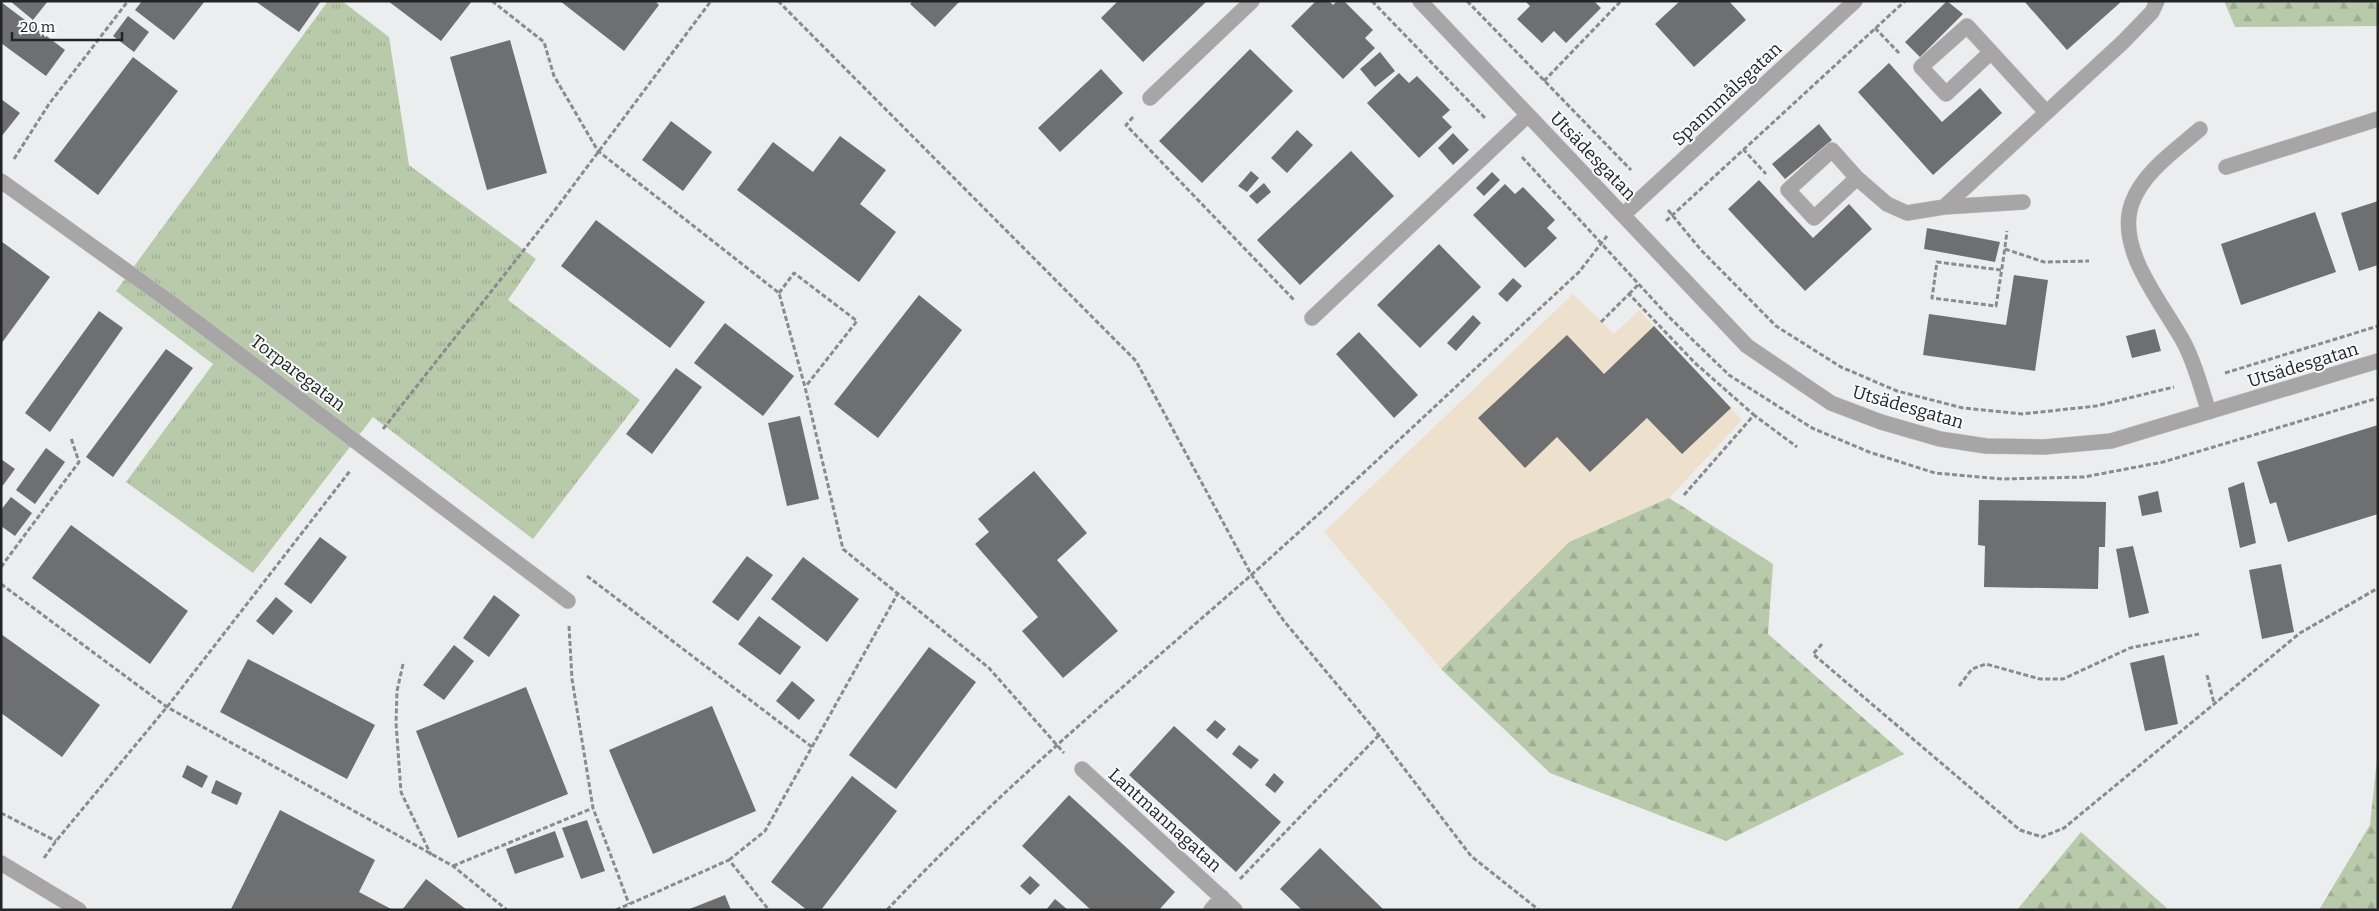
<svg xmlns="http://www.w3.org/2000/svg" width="2379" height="911" font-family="Bitter,serif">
<defs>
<pattern id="grass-tufts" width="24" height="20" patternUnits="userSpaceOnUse" patternTransform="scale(1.25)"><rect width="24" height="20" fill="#b8caaa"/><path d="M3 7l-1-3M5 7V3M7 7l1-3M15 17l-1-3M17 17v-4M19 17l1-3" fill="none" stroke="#9ead92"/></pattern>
<pattern id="forest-firs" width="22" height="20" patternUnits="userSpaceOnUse" patternTransform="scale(1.25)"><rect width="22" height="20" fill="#b8caaa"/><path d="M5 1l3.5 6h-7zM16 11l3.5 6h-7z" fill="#9ead92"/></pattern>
</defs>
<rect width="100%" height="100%" fill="#ebedef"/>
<path fill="#ede1cd" d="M1573,294L1614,334L1639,310L1742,420L1669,498L1569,542L1441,669L1324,532Z"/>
<path fill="url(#grass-tufts)" d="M328,1H342L389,37L409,165L536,259L508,300L640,400L533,539L373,417L253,573L126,482L213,364L116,291Z"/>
<path fill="url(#forest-firs)" d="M2224,1H2378V26L2235,27Z
M1669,498L1773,564L1768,634L1904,754L1726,841L1550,773L1441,669L1569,542Z
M2378,750V910H2319L2370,825Z
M2081,832L2169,910H2017Z"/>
<path fill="#6e6f71" d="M10,1H48L33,20Z
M142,1H205L174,40L135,10Z
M255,1H321L299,32Z
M388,1H472L441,41Z
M560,1H655L659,5L624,51Z
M913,1H960L935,27L910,4Z
M1118,1H1207L1143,62L1101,18Z
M1316,1H1329L1333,5L1337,1H1344L1373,30L1365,38L1375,48L1343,79L1291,26Z
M1525,1H1594L1601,8L1566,43L1554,31L1542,43L1517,19L1530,6Z
M1680,1H1729L1746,20L1694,67L1655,24Z
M1947,1L1963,14L1920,57L1905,42Z
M2024,1H2122L2067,50Z
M1,2L65,50L46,76L1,43Z
M128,16L149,32L134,52L113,36Z
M510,40L547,173L487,190L450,57Z
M1250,49L1293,91L1202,183L1159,141Z
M1380,52L1395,71L1375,87L1360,69Z
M133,57L178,91L98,195L54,161Z
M1889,63L1942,122L1980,88L2002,113L1933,175L1858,92Z
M1101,69L1123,93L1060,152L1038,128Z
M1399,73L1409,83L1417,76L1450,110L1442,117L1452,127L1419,158L1367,103Z
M1,99L20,113L1,137Z
M671,121L712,152L683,191L642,160Z
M1819,124L1832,140L1785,179L1772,164Z
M1297,130L1313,145L1287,173L1271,158Z
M1453,133L1469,150L1453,165L1438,148Z
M840,136L886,170L860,204L896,232L859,282L737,190L773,142L813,172Z
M1351,151L1394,196L1300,285L1257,240Z
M1251,171L1259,178L1247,192L1238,186Z
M1492,172L1500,180L1484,196L1476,188Z
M1759,180L1813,238L1849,204L1872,229L1805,291L1728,209Z
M1264,183L1271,192L1257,204L1249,196Z
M1505,184L1515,194L1523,187L1555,220L1547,228L1557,238L1525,268L1473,215Z
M2378,201V265L2359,271L2341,213Z
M2315,212L2336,272L2241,305L2221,244Z
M596,220L705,302L670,348L561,266Z
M1927,228L2000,242L1995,262L1924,249Z
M1,241L50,277L1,344Z
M1439,244L1481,287L1420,348L1377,305Z
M2014,275L2048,280L2035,371L1923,355L1929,314L2006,325Z
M1513,278L1522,286L1507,302L1498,294Z
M919,295L962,330L878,438L834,404Z
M99,311L123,328L50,432L25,413Z
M1473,315L1481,323L1456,351L1447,343Z
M725,323L794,376L763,416L694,363Z
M1654,326L1731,408L1682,454L1647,418L1590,472L1557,437L1525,468L1478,418L1567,335L1604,374Z
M2155,329L2161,351L2132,358L2126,336Z
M1359,332L1418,395L1394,418L1336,354Z
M166,349L193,368L113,477L86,457Z
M676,368L702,387L652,454L626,434Z
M800,416L819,499L787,506L768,423Z
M2378,425V514L2288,542L2276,502L2270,504L2257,462Z
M46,448L65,462L35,504L16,490Z
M1,459L15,469L1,488Z
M1034,471L1087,533L1057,560L1118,631L1063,678L1022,631L1038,617L975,544L989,532L978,519Z
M2244,482L2256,543L2240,548L2228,488Z
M2158,491L2162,512L2142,516L2138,496Z
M11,497L32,513L15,536L1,526V510Z
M1979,500L2106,502L2105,547H2099L2098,589L1984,587L1985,546L1978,545Z
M71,525L188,611L150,664L32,578Z
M320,537L347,557L311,604L284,584Z
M2133,546L2149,613L2129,618L2116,549Z
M747,556L773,575L738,621L712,602Z
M803,557L859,599L827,642L771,599Z
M2281,564L2294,632L2262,639L2249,570Z
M494,595L520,615L489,657L463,638Z
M276,597L293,611L273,635L256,621Z
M759,616L801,647L780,675L738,644Z
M1,634L100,705L62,757L1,713Z
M454,645L474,661L444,700L423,685Z
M929,647L976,682L896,789L849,755Z
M2164,655L2178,724L2145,731L2130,663Z
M248,659L375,725L347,779L220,712Z
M792,681L815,700L799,720L776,701Z
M526,687L568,794L458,838L416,731Z
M712,706L756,811L653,854L609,750Z
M1215,720L1226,729L1217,739L1206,730Z
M1174,726L1281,822L1236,872L1129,775Z
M1239,745L1259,760L1251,769L1232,754Z
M187,765L208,776L202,788L182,777Z
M1274,773L1284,782L1275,793L1265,785Z
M852,776L897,811L821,910H807L771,882Z
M216,780L242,793L237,805L211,793Z
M1069,795L1175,892L1159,910H1091L1022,846Z
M280,810L375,860L359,892L393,910L231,909Z
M587,820L605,871L581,879L562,828Z
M555,831L564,857L515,874L506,849Z
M1320,848L1384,910H1302L1280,889Z
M1030,876L1040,885L1030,895L1020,886Z
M426,879L467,910H402Z
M725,895L731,910H687Z
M1055,899L1068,910H1046Z"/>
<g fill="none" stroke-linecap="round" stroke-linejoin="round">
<g stroke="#c7c9cb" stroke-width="16">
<path id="minor" d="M1420,1L1747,346L1831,403L1881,422L1940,439L1986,446L2044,447L2111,441L2378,361
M1967,26L1991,52L1946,94L1921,67Z
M1991,52L2046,112
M1150,98L1252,1
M2200,129C2176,150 2143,172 2132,203C2115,249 2163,304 2183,341C2195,362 2201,389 2209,412
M1832,150L1857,178L1814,218L1788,190Z
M2226,167L2378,119
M1857,178L1887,204L1907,213L1944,207L2023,202
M1,181L170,302L568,601
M1944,207L2123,42L2152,12L2157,1
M1623,215L1855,1
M1312,318L1528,115
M1082,769L1235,910
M1,863L79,910
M1211,910L1222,897"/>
</g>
<path stroke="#8a8b8c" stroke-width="3" stroke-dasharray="5 2.5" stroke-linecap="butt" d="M492,1L544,42L554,76L598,151L779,293L805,387L843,549L989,668L1064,753
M778,1L1136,361L1251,574L1284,621L1374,729L1471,856L1539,910
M1372,1L1485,118
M1467,1L1631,170
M1875,28L1899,53
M1544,81L1621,1
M1133,117L1126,125L1294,300
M1743,149L1766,174
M1522,157L1668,316L1729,375L1812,428L1869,452L1935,473L2002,479L2084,477L2163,462L2378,398
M14,159L49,104L128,1
M1668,210L1701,250L1776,326L1841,367L1897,391L1963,408L2022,414L2096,406L2174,387
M1666,221L1905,1
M2005,249L2044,262L2089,261
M2001,270L1937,262L1932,298L1996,306C2000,281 2004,256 2007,231
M779,293L794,273L857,321L806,386
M1629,294L1639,284
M1601,322L1629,294L1695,363L1754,415
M2225,373L2378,326
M383,429L549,218L711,1
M1684,495L1754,415L1797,447
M1,567L79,462L71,438
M587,576L812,747
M1,584L167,707L453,866L507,910
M569,626L572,679L593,808L629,904
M1822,644L1813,654L2020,830L2042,837L2064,828L2300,633L2378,588
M403,664L397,691L396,723L401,792L431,855
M2207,675L2214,703
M1959,686L1972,669L1986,664L2040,679H2063L2130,648L2199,634
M1,813L56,841
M44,858L56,841L167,707L350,471
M729,860L765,831L898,593
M453,866L593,808
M1240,879L1379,735
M616,910L729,860L769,910
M887,910C999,790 1126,685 1249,577C1361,477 1469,374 1579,272L1607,236"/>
<use href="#minor" stroke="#a7a5a5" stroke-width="15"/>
</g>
<g text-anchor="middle" stroke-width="4" stroke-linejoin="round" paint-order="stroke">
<g font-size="18" fill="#242425" stroke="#f8fafc">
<text transform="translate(1727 94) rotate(-43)" y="6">Spannmålsgatan</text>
<text transform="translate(1593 156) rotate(46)" y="6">Utsädesgatan</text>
<text transform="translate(2303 365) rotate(-17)" y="6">Utsädesgatan</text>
<text transform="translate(298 373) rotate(37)" y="6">Torparegatan</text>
<text transform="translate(1908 407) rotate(16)" y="6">Utsädesgatan</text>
<text transform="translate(1165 820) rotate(42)" y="6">Lantmannagatan</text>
</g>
</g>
<rect width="2379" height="911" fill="none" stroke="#242425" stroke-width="5"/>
<path d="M12 32v8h110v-8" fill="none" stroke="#242425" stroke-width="2.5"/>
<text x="20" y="32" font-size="15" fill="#242425" stroke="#f8fafc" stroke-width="4" paint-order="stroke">20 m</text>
</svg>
